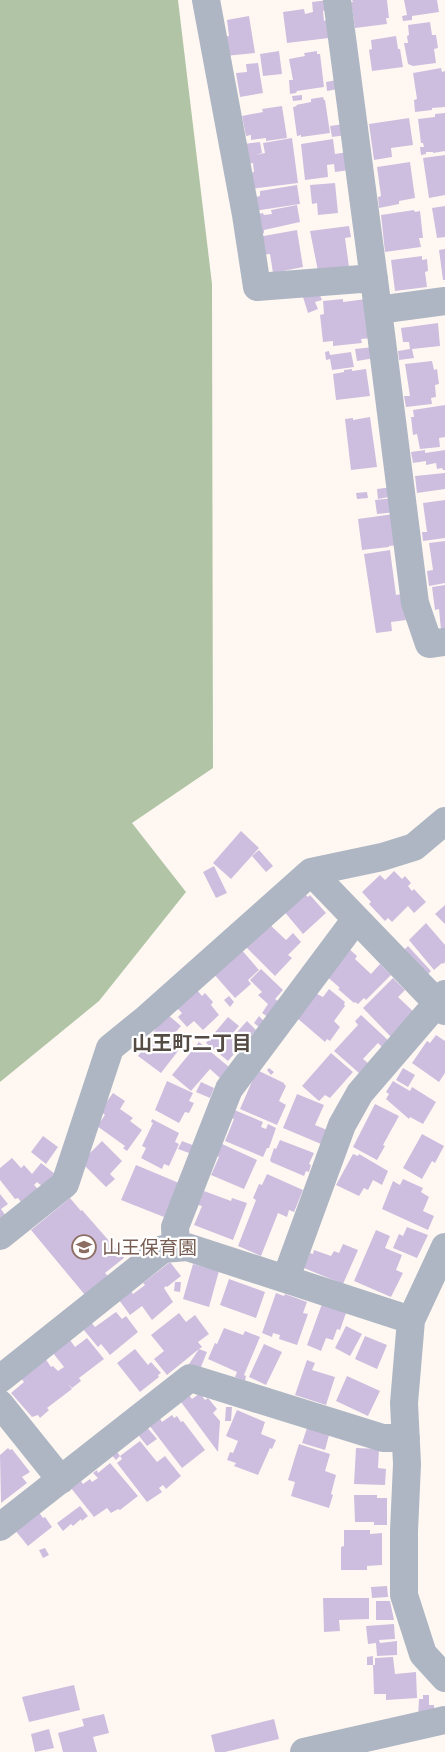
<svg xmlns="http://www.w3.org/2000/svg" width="445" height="1752" font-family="Mulish,'Noto Sans JP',sans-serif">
<rect width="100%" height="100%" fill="#fff8f2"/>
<path fill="#b1c5a6" d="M0,0H178L212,284L213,768L132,823L186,892L99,1001L0,1082Z"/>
<path fill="#cdbedf" d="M328,0L329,10L323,11L324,21L326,20L329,38L287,43L283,12L304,9L305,14L313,12L312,2Z
M352,0H387L389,18H386L387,24L355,28L351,2H353Z
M404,0H437L439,12L412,16V20L403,21L402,16L407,15Z
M249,16L255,53L225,56L222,37L229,36L227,20Z
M430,22L432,35H436L438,48L434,49L436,63L413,66L408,64L404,43H408L407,36L409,35L408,25Z
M396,36L398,49H400L403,67L372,71L369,50L372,49L371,40Z
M279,51L282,74L263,76L260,54Z
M317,51V54H320L324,87L297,91L296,93L290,94L289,80H293L289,59L305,56L304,53Z
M258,63L263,93L240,97L236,73L247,72L246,64Z
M441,68L442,72L445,71V107L432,108V110L415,112L414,100L417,99L413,73Z
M337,80L338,89L327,91L326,82Z
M302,95V100L293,101L292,96Z
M323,97L324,100H325L330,133L301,137V135L297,136L293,107L297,106L296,105L311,102V99Z
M282,106L287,138L266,141V138L251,140V135L246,136L242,116L263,112L262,109Z
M445,113V151L433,153V152H426V154L421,155L420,147H424L423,143H421L418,119L435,117V114Z
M409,118L413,145L391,148L392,157L374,160L369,124Z
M344,124L346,135L332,137L330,126Z
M292,138L298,183L251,189L249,173L254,172L253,163L245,164L243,144L260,142L262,153L255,155L265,153L263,143Z
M333,139L335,154L348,152L350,170L335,172L334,164L327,165L328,177L305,180L301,144Z
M445,155V195L429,198L423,158Z
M410,162L415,198L399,201V204L379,208L378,197L381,196L377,167Z
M335,183L338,213L318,215L317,203L312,204L310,185Z
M297,185L300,204L254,211L252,198L260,196V191Z
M297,205L300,222L264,230V233L257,234L254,215L263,213L264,215L272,214L271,210Z
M445,206V237L437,238L432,208Z
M414,210L415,212L420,211L423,238H419L421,247L385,252L381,215Z
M349,226L351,237L345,238L349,267L318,271L310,231Z
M297,230L303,267L273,273L270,254L261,255L258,237Z
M445,249V280H443L439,250Z
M422,256V260L427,259L428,271L425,272L427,287L395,291L391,260Z
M318,291L322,300L315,302L318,309L308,313L303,297Z
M343,299V302L366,299L371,338L361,339L362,343L333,346V341L323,342L320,315L324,314L323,301Z
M438,323L440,346L412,349L414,358L399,360L398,351L410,349L409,342H403L401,328Z
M374,347L375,358L357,361L355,349Z
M329,351L330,355L351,352L354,367L332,370L330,359L326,360L325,352Z
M432,361L434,370L437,369L439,384L435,385L436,397L431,398L432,404L406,407L404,396H410L405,364Z
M352,369V371L366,369L370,396L336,400L333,374L344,372V370Z
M445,405V437L439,438L440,447L420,449L417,434L413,435L411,417H414L413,410Z
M370,417L377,467L351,470L345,419L353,418V420Z
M425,450V453L445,450V470H443L442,468L437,469L436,463L426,465V461L413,463L411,452Z
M445,473V489L417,493L415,476Z
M393,487L394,496L378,499L377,489Z
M367,492L368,498L357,499L356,493Z
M394,498L396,512L377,514L375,500Z
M445,500V538L423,541L422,532H427L423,503Z
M394,514L398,545L389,546V547L362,550L358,519Z
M445,541V583L429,586L427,571L433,570L429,543Z
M390,550L396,595L402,594L406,620L391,622L392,631L376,633L364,554Z
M445,585V629L441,630L439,609L435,610L432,587Z
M241,831L259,848L231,879L213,863Z
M259,850L273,866L266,872L252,856Z
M214,866L227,893L216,898L203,872Z
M394,871L402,879L405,876L411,883L408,886L412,891L414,889L426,902L414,913L408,906L392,922L388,918L385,921L369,904L371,902L362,892L380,875L385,880Z
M304,893L308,897L310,895L326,913L303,934L283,910Z
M445,905V924L435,914Z
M268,923L286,940L293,933L301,942L288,955L292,958L275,976L245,946Z
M426,923L445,945V962L443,964L442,963L434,970L409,940Z
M408,946L431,971L424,978L401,953Z
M240,948L259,970L248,980L251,984L235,998L212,972Z
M348,948L357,956L355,959L371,974L380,964L391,975L366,1000L364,998L358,1004L355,1002L354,1003L338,989L340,988L324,974Z
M261,969L283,990L275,999L278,1001L268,1017L262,1013L268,1004L258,995L262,992L250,980Z
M393,978L405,990L398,997L417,1015L393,1039L363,1008Z
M329,989L345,1002L344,1004L345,1006L334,1021L340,1027L330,1041L327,1039L325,1042L297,1018L315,993L323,997Z
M197,990L202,996L205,993L213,1002L211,1005L219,1015L203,1030L194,1021L187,1027L178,1017L182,1013L177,1008Z
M229,996L234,1002L230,1007L224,1000Z
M167,1014L181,1026L174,1034L185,1042L161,1073L138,1056L146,1045L145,1043Z
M361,1015L390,1042L384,1049L378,1043L363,1059L368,1063L359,1073L334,1051L358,1025L355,1021Z
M259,1016L264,1021L259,1027L254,1023Z
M228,1017L239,1026L233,1033L236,1036L232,1042L239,1048L228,1061L206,1043Z
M247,1021L256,1030L247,1040L237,1032Z
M436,1035L445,1041V1073L439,1082L412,1063L427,1041L430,1043Z
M199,1042L229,1067L220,1078L210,1069L191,1091L172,1075Z
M331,1053L353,1072L330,1098L325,1095L319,1101L302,1086Z
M269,1068L274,1072L271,1075L267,1070Z
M403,1068L415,1075L408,1087L396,1080Z
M257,1070L284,1083V1084L286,1086L279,1101L286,1105L277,1125L240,1109Z
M167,1081L193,1093L189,1101L194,1103L189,1113L185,1112L179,1123L155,1110Z
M393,1081L410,1091L412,1087L436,1102L423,1124L410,1117L409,1119L386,1099L389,1094L386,1092Z
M201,1082L214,1088L210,1098L196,1092Z
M113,1093L125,1101L120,1109L133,1118L130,1121L142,1130L127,1151L123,1148L125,1146L97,1126L105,1115L100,1111Z
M297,1094L324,1105L315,1125L327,1130L321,1144L283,1128Z
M375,1104L399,1116L383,1145L385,1146L377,1160L353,1147Z
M232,1109L263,1122L261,1127L266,1129L268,1124L276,1128L269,1148H267L263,1157L225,1141L234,1119L229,1117Z
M152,1119L179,1133L175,1142L179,1144L169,1166L164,1164L162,1169L141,1158L146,1148L142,1146L153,1123L151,1122Z
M422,1134L444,1146L435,1163L432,1161L422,1179L403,1168Z
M43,1136L58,1147L46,1164L31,1152Z
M280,1140L314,1153L309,1164L311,1165L309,1172L306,1171L304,1176L271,1162L270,1160L274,1148L276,1149Z
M102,1141L122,1161L110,1174L115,1179L106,1187L81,1162Z
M182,1141L195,1146L192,1154L178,1149Z
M220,1143L257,1160L244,1189L211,1175L219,1157L215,1155Z
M353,1154L358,1156L359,1154L388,1171L382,1185L373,1180L368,1190L364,1188L359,1196L336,1185Z
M12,1158L21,1168L24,1165L32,1174L41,1163L55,1174L44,1188L37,1182L34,1185L38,1189L21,1202L18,1198L15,1199L0,1180V1168Z
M136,1165L179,1183L164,1217L121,1200Z
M267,1174L303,1190L294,1212L289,1210L287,1217L278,1213L261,1256L238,1246L256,1200L253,1198L259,1184L262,1185Z
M403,1179L423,1188L421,1192L429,1197L423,1211L434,1216L428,1230L382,1209L393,1181L400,1185Z
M204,1191L231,1201L232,1198L247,1203L233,1240L194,1225L202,1206L198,1205Z
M0,1194L8,1204L1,1209L6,1216L0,1220Z
M70,1198L81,1211L82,1210L124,1258L105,1273L108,1276L85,1295L31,1230Z
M407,1227L428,1235L417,1258L393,1248L399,1234L403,1236Z
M376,1230L390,1236L385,1248L402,1255L396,1270L403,1273L391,1297L354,1281Z
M343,1244L358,1250L343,1284L304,1268L310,1253L313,1254L314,1250L331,1256L334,1251L339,1253Z
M170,1262L181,1276L167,1287L166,1286L164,1288L173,1302L152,1320L142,1306L130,1315L119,1300L131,1291L133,1294L145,1285L143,1283Z
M193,1264L219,1271L209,1307L183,1299Z
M229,1279L265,1292L256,1318L220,1305Z
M175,1282H181L180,1292L174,1291Z
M276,1293L284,1296L285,1294L307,1302L303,1313L308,1314L297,1345L279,1339L280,1335L273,1333L272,1337L262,1333Z
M322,1304L346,1313L340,1330L337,1329L333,1340L326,1338L321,1351L307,1345Z
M116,1312L122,1319L126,1316L138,1332L110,1355L101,1344L98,1347L83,1329L91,1322L95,1327Z
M179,1313L186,1322L195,1315L209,1334L198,1342L202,1347L199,1349L207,1352L201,1367L189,1364L199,1349L167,1375L154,1359L164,1351L151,1335Z
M346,1326L362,1334L350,1356L335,1348Z
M224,1328L243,1335L245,1331L260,1337L244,1375L246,1376L245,1381L235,1377L237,1372L208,1359L215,1343L217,1344Z
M365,1336L387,1345L377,1369L355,1359Z
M87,1338L104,1359L79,1378L81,1381L72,1388L68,1384L72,1389L47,1408L49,1410L40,1418L38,1415L32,1417L11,1393L24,1382L20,1377L45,1358L51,1367L53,1366L58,1371L64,1367L53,1353L70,1340L75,1347Z
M264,1344L282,1352L266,1385L249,1377Z
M135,1349L148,1365L151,1362L161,1373L158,1375L159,1377L140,1392L117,1363Z
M307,1360L315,1363L312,1370L335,1377L326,1405L295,1395Z
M347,1376L380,1391L368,1416L336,1401Z
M200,1393L205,1400L208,1398L217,1409L213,1413L220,1421L218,1452L181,1402L189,1395L192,1399Z
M226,1407H232L231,1421H225Z
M237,1410L265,1422L261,1434L276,1440L272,1449L270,1448L258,1475L234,1466L236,1463L227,1460L230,1452L233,1453L238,1441L226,1436Z
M172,1415L174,1418L177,1416L181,1422L183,1421L205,1450L182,1468L149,1425L159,1417L162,1422Z
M145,1425L157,1439L147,1446L136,1432Z
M307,1428L329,1435L325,1450L302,1443Z
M140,1441L157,1462L165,1456L181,1476L166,1489L163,1485L159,1488L162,1492L147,1502L117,1463L122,1459L120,1456L116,1460L110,1453L115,1449L120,1456Z
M299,1444L330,1454L325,1471L336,1475L331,1494L333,1495L329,1508L291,1496L295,1482L288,1480Z
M8,1448L10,1450L12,1449L30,1472L22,1477L27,1483L1,1503L0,1455Z
M356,1448L379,1449L378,1468L386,1469L385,1485L354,1484Z
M110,1463L138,1496L120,1510L118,1509L111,1513L107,1508L94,1517L71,1488L81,1481L83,1484L90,1479L92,1482L98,1478L93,1473L97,1470L98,1473Z
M354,1495H377V1498H387V1525H374V1522H355Z
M80,1506L88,1516L82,1521L81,1519L73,1526L71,1524L63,1531L57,1523Z
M38,1511L43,1518L45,1517L52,1527L28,1546L14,1529Z
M344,1530H370V1534L382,1533V1565L367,1566V1570H341V1547L344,1546Z
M45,1548L49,1555L43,1558L39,1550Z
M387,1586L388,1597L372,1598L371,1587Z
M323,1598H369V1619L339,1620L340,1631L324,1632Z
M376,1601H390L394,1620H376Z
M394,1624L395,1639L379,1640L380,1643L397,1641V1655L377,1656L376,1643L368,1644L366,1626Z
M373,1656V1665H375V1658L393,1657L395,1674L416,1672L417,1698L386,1700V1694H374L373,1665H367V1657Z
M74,1685L80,1710L29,1722L22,1697Z
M423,1695H429V1705H434V1708H445L418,1719L419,1699H423Z
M104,1714L109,1733L93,1737L97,1752H63L58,1733L84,1726L82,1719Z
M274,1719L279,1739L225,1752H215L211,1735Z
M49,1729L54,1748L35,1752L31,1734Z"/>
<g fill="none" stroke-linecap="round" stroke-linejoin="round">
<path stroke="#aeb6c4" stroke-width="28" d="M206,0L246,215L257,287L374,278
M337,0L378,310L415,603L429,644L445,642
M378,310L445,301
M311,872L445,1011
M0,1236L65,1184L110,1048L147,1018L311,872L382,857L414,847L445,821
M176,1246L175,1227L229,1089L356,919
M445,1247L411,1320L404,1403L407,1464L404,1531V1595L423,1654L445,1678
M286,1278L342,1125L360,1093L445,994
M0,1379L163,1249L187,1247L411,1320
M0,1404L61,1480
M0,1527L190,1378L383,1438H406
M304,1752L445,1720"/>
</g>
<defs>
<g id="school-ring" transform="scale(1.25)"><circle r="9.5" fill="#fff" stroke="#8d6e63" stroke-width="1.5"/><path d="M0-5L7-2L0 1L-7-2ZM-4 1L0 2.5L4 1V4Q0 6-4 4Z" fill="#8d6e63"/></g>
</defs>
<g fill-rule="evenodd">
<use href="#school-ring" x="84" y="1247"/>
</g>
<g text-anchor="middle" stroke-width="4.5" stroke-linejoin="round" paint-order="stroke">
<g font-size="19" fill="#785e54" stroke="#fff" text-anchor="start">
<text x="102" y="1254">山王保育園</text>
</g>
<g font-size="20" font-weight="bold" fill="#544b44" stroke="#fff">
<text x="192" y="1050">山王町二丁目</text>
</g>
</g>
</svg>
